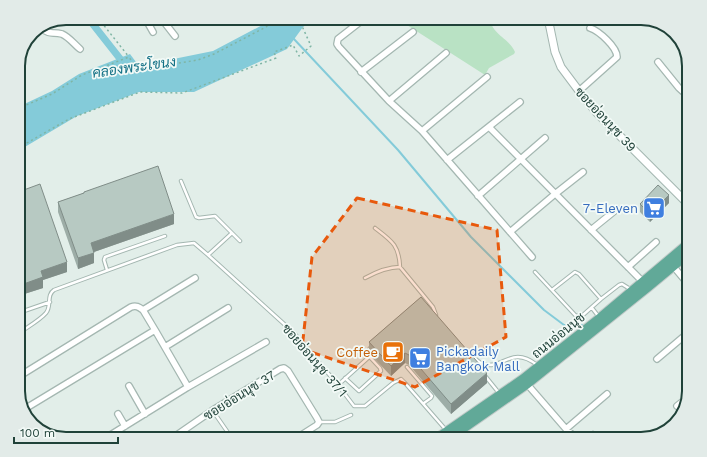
<svg xmlns="http://www.w3.org/2000/svg" width="707" height="457" font-family="'Work Sans',Sarabun,sans-serif">
<rect width="100%" height="100%" fill="#e2eee9"/>
<path fill="#b9e2c4" d="M396,18H490C491,34 509,38 515,52L514,54L489,68L485,75Z"/>
<path fill="#84cbd9" d="M274,18H315L303,27L287,49L194,92H139L77,116L18,151V107L52,91L79,74L130,54L139,66L213,51L270,21Z"/>
<g fill="none" stroke-linecap="round" stroke-linejoin="round">
<path stroke="#84cbd9" stroke-width="2" d="M293,38L398,150L471,237L544,310L564,325H582"/>
<path stroke="#84cbd9" stroke-width="7" d="M88,18L125,65"/>
<g stroke="#a4b7b1" stroke-width="4.5">
<path id="service" d="M181,181L196,217L199,218L215,216L232,233L208,255
M375,228C392,241 399,245 400,267
M232,233L240,241
M107,270L104,260L105,257L165,236
M535,272L576,316L583,315L601,299L579,274L575,272L552,290
M365,278C376,272 387,267 400,267L433,307L436,315
M601,299L619,285L622,284L630,289
M592,308L599,317
M18,313L50,302
M18,334C27,327 39,321 46,313C52,306 46,295 54,290L177,245L194,243L208,255L294,333L338,385L354,406H365L393,383L401,379L405,383L446,430
M467,350C471,354 477,362 483,364C503,370 511,345 537,365
M407,367L432,396L431,398L424,403
M486,377L499,393
M345,378L359,391L381,371L380,368L366,353L371,347
M338,385L369,357
M213,411L231,437
M319,422H335L351,415
M587,439L593,433L599,439"/>
</g>
<g stroke="#a4b7b1" stroke-width="8">
<path id="minor" d="M145,18L153,32
M161,18L175,36
M365,18L338,39L337,44L339,47L389,101L422,131L532,257
M41,28C51,36 52,31 62,34C69,37 74,44 80,49
M658,62L679,88L689,97
M361,72L413,32
M579,91L617,57C617,47 599,31 590,28
M389,101L446,53
M489,127L643,282
M422,131L487,77
M447,160L520,102
M478,196L545,138
M591,230L617,209
M510,232L555,194L583,172
M673,266L689,285
M628,267L656,242
M155,330L188,387
M165,347L228,308
M657,359L689,332
M18,377L131,307C136,305 139,307 143,310
M527,384L566,429L577,439
M129,386L145,414
M677,406L687,398
M23,410L155,330L143,310L195,278
M118,414L125,426
M566,429L607,394
M104,439L188,387L266,342
M171,439L213,410L280,369L284,368L288,371L317,418L319,422L317,425L295,439"/>
</g>
<g stroke="#a4b7b1" stroke-width="9">
<path id="tertiary" d="M548,18L555,52L561,67L579,91L596,112L689,205"/>
</g>
<g stroke="#c1cac8" stroke-width="11">
<path id="primary" d="M436,439L523,379L600,318L689,243
M448,439L527,384L648,287L689,253"/>
</g>
<path stroke="#7fb5a5" stroke-width="1.5" stroke-dasharray="2 3" stroke-linecap="butt" d="M98,18L129,57
M18,110L24,106L52,94L82,75L129,57L136,68L140,69L198,60L214,54L266,27L277,18
M18,148L69,119L140,92L182,93L276,58L274,52L293,45L299,56L311,46L302,26L312,18"/>
<use href="#service" stroke="#fff" stroke-width="2.5"/>
<use href="#minor" stroke="#fff" stroke-width="5.5"/>
<use href="#tertiary" stroke="#fff" stroke-width="7"/>
<use href="#primary" stroke="#61a998" stroke-width="9"/>
</g>
<path fill="#9dada7" d="M21,191L67,272L43,280V288L18,296V199L21,198Z
M84,192L174,224L94,252V263L78,269L58,212V202L84,193Z
M669,203L650,222L640,212V204Z
M421,297L487,383L451,414L409,365L405,363L391,376L369,353V342Z"/>
<path fill="#808d88" d="M669,195V203L650,222V214Z
M174,214V224L91,253V243Z
M94,253V263L78,269V258Z
M67,262V272L43,280V288L18,296V286L41,271Z
M405,353V363L391,376V366Z
M487,373V383L451,414V404Z"/>
<path fill="#b7c9c2" stroke="#808d88" d="M158,166L174,214L91,243L94,253L78,258L58,202L84,193V192Z
M40,184L67,262L41,271L43,277L18,286V199L23,197L21,191Z
M658,185L669,195L650,214L640,204Z
M421,297L487,373L451,404L409,355L405,353L391,366L369,342Z"/>
<path fill="#e8590c" fill-opacity="0.2" stroke="#e8590c" stroke-width="3" stroke-dasharray="8 5" stroke-linejoin="round" d="M357,198L497,230L506,337L415,387L302,349L312,257Z"/>
<defs>
<g id="supermarket-square" transform="scale(1.15)"><rect x="-9" y="-9" width="18" height="18" rx="4" fill="#3f7fe0" stroke="#f3faf7"/><path d="M-6-5.5h2.5l.6 2H6L4.5 2H-2.5L-4.4-4H-6ZM-1.5 3.2a1.3 1.3 0 1 0 .1 0ZM3 3.2a1.3 1.3 0 1 0 .1 0Z" fill="#fff"/></g>
<g id="cafe-square" transform="scale(1.15)"><rect x="-9" y="-9" width="18" height="18" rx="4" fill="#e8710a" stroke="#f3faf7"/><path d="M-5.5-4.5H6V0H3Q3 3.5 0 3.5H-2.5Q-5.5 3.5-5.5 0ZM3-3.2v2h1.7v-2ZM-6 4.5H4V6H-6Z" fill="#fff"/></g>
</defs>
<g fill-rule="evenodd">
<use href="#supermarket-square" x="654" y="208"/>
<use href="#cafe-square" x="393" y="352"/>
<use href="#supermarket-square" x="420" y="358"/>
</g>
<g text-anchor="middle" stroke-width="3.5" stroke-linejoin="round" paint-order="stroke">
<g font-size="13" fill="#204239" stroke="#f3faf7">
<text transform="translate(606 119) rotate(47)" y="5">ซอยอ่อนนุช 39</text>
<text transform="translate(558 335) rotate(-39)" y="5">ถนนอ่อนนุช</text>
<text transform="translate(315 360) rotate(49)" y="5">ซอยอ่อนนุช 37/1</text>
<text transform="translate(239 395) rotate(-32)" y="5">ซอยอ่อนนุช 37</text>
</g>
<g font-size="13" fill="#366cbe" stroke="#f3faf7" text-anchor="end">
<text x="638" y="213">7-Eleven</text>
<text x="436" y="356" text-anchor="start">Pickadaily<tspan x="436" dy="15">Bangkok Mall</tspan></text>
</g>
<g font-size="13" fill="#c56008" stroke="#f3faf7" text-anchor="end">
<text x="378" y="357">Coffee</text>
</g>
<g font-size="14" font-style="italic" fill="#127085" stroke="#f3faf7">
<text transform="translate(134 67) rotate(-8)" y="5">คลองพระโขนง</text>
</g>
</g>
<path d="M0 0H707V457H0ZM66 25H641A41 41 0 0 1 682 66V391A41 41 0 0 1 641 432H66A41 41 0 0 1 25 391V66A41 41 0 0 1 66 25Z" fill="#e2ebe8" fill-rule="evenodd"/>
<path fill="none" stroke="#204239" stroke-width="2" d="M66 25H641A41 41 0 0 1 682 66V391A41 41 0 0 1 641 432H66A41 41 0 0 1 25 391V66A41 41 0 0 1 66 25Z"/>
<path d="M14 437v6h104v-6" fill="none" stroke="#204239" stroke-width="2"/>
<text x="20" y="437" font-size="12" fill="#204239" stroke="#f3faf7" stroke-width="3" paint-order="stroke">100 m</text>
</svg>
